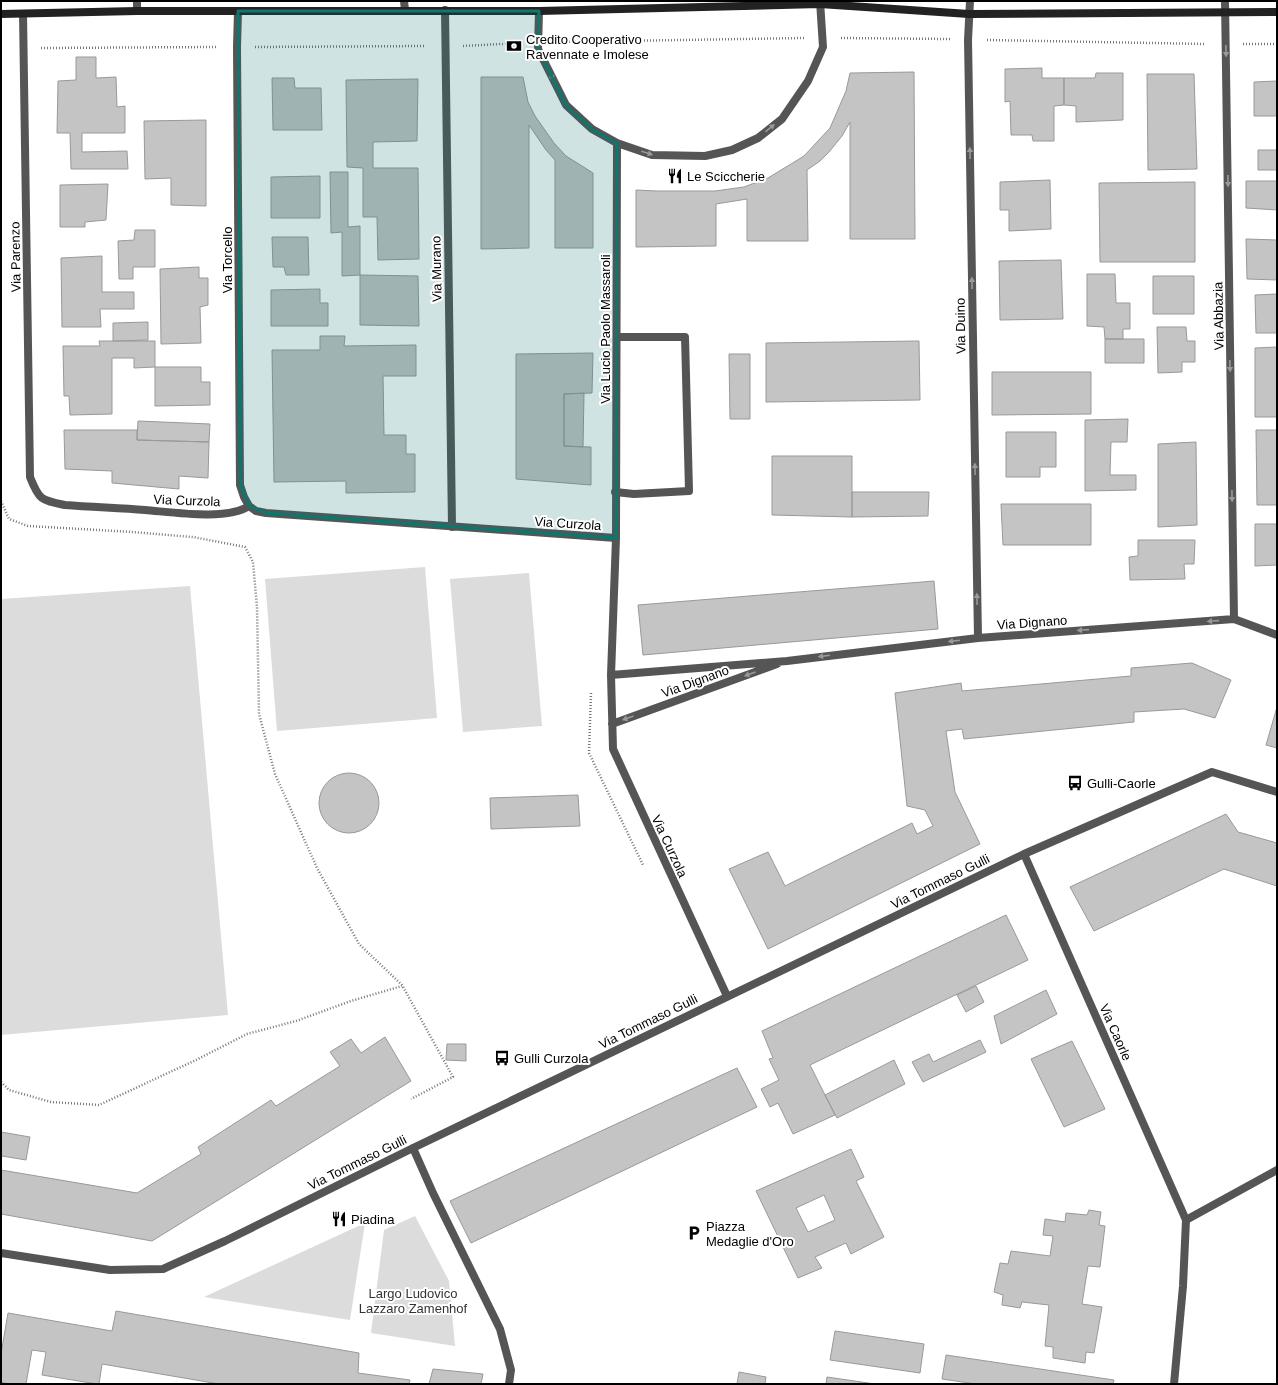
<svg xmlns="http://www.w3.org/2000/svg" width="1278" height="1385" font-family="Arial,sans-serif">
<rect width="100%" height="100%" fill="#fff"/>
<path fill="#dcdcdc" d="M425,567L437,718L277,731L265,579Z
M529,573L542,726L463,732L450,579Z
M190,586L228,1015L1,1035V599Z
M415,1216L449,1281L455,1346L371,1333L384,1230Z
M365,1223L350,1320L204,1297Z"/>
<path fill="#c4c4c4" stroke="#999" fill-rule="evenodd" d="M76,57H96V78L116,77L117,107L125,106V133H82V152L127,151L128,169H71L70,133H57L58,81L76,80Z
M1042,68V78H1064V105L1054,106V141H1033L1032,135H1011L1010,101L1005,102V69Z
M914,72L915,239H850V122L842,136L829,152L820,161L807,170L808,241H747V199L716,204V246L636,247V190L657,191H715L744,187L768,178L804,156L830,128L846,91L850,73Z
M1096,73H1123V120L1076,122V106L1064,105V78H1095Z
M1147,74H1194L1197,169L1148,170Z
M481,77H523L528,102L535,116L554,143L566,156L593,173V248H555V160L546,150L529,125V248L481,249Z
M272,78H294L295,88H321L322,130H273Z
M418,79L417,141L373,142V168H418L419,259L378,260L377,217H363V168L347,167L346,80Z
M1277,81V116H1254V82Z
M206,120V206L171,205V178L145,179L144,121Z
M1258,150H1277V170H1258Z
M330,172H348V227L360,226V275L342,276V232L331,233Z
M320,176V218H271V177Z
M1050,180L1051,229L1009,231V210H1000V182Z
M1246,181H1277V210L1246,208Z
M1195,182V262H1100L1099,183Z
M108,184L106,220L85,222V227H60V185Z
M135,230H155V267H133V279H119L118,241L134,240Z
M272,237H308L309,275H286L284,267H273Z
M1246,239L1277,240V280L1247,279Z
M102,256V292H134V309H100L101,327H62L61,258Z
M1061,260L1063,319L1000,320L999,261Z
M199,267V278H208V305L200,307L201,343L161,344L160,269Z
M1087,274H1115L1116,303H1130V329H1123V339H1105L1104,327L1087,326Z
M360,275L418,276L419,326L360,325Z
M1153,276H1194V314H1153Z
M320,289V303H328V326H271V290Z
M1277,294V333H1256L1255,295Z
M148,322V340L113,341V323Z
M1157,327H1186L1187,341H1195V362H1182V372L1158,373Z
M320,336H345L344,346L416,345V376H383L384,435H406V454H415V492L346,493V481L274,482L272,350H320Z
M1105,339H1144V363H1105Z
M99,341H155V367L134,368V358H112V414L70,415L69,396H64L63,346H100Z
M919,341L920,400L766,402V343Z
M1277,347V417H1255V348Z
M593,353L592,393L564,394V446L591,447V485L516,479V354Z
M729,354H750V419H730Z
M155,367H201V382H210V405L155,406Z
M992,372H1091V414L992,415Z
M584,393L583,447L564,446V394Z
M1128,419L1127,442H1111L1110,475H1136V490L1085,491V420Z
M138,421L210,424L209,442L137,440Z
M64,430H137V440L209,442L208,478L179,476V489L112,483V471L65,469Z
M1256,430H1277V505H1257Z
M1006,432H1056V467H1040V477H1006Z
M1196,442L1197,525L1158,527V444Z
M772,456H852V517L772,515Z
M852,492H929L928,516L852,517Z
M1001,504H1091V545H1003Z
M1255,524H1277V565L1255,566Z
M1138,540H1195L1194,564H1184L1185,579L1130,580L1129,557L1138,556Z
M934,581L938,629L643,655L638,605Z
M1192,663L1231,680L1215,718L1184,709L1134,712V722L964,739L962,729L946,731L955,792L980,844L768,949L729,869L768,852L785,886L912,823L917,834L933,826L925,810L907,806L895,693L961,683L962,691L1131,676V668Z
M1277,707V748L1266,745Z
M319 803a30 30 0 1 1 60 0a30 30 0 1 1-60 0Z
M578,795L580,826L491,829L490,798Z
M1226,814L1238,832L1277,843V886L1224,869L1094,931L1070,887Z
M1006,915L1028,960L810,1065L835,1115L793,1134L778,1103L770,1107L761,1089L779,1080L769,1059L773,1058L762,1031Z
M976,986L984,1002L966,1012L957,995Z
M1046,990L1057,1014L1001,1044L994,1016Z
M385,1037L411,1081L152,1241L1,1214V1170L137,1193L201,1154L198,1147L271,1100L276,1106L340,1066L330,1052L351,1039L361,1053Z
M980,1040L986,1052L923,1082L912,1062L929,1054L933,1062Z
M1072,1041L1105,1109L1064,1127L1031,1059Z
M447,1044H466V1061L446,1060Z
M894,1060L905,1084L837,1118L825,1095Z
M737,1068L757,1107L471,1243L450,1201Z
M1,1132L30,1137L26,1160L2,1156L1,1160Z
M851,1149L864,1177L856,1181L884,1237L851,1254L846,1243L815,1257L822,1268L798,1278L756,1191ZM824,1195L835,1220L808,1232L796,1208Z
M1089,1210L1101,1212L1099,1225L1105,1226L1100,1267L1088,1266L1082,1304L1102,1307L1094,1353L1086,1352L1085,1363L1053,1358V1347L1045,1346L1049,1305L1022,1302L1020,1308L1002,1305L1003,1295L994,1292L1000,1263L1008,1264L1011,1251L1050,1256L1053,1236L1043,1235L1045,1219L1065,1222L1066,1213L1087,1215Z
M116,1311L359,1353L358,1373L410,1380L409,1384H219L102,1364L99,1384H97L42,1375L46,1352L32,1350L26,1384H9L1,1382V1354L8,1313L112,1331Z
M835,1331L924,1344L920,1373L830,1360Z
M946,1355L1114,1380L1113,1384H976L942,1379Z
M433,1369L483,1374L481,1384H429Z
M739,1372L766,1377L765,1384H737Z
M827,1377L875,1384H826Z"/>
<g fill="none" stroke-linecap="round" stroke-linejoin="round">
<path stroke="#777" stroke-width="2.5" stroke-dasharray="1 2" stroke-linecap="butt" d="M841,38L950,39
M987,40L1206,44
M557,42L804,38
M1243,44H1277
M463,46L520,43
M255,47L426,46
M41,48L218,47
M1,501L9,519L28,526L133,532L193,537L245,547L253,562L257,607L259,714L275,774L317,868L359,944L402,985L453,1077L411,1099
M591,693L589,753L643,865
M1,1082L9,1090L51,1102L99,1105L196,1060L247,1034L296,1021L351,1001L402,986"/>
<path stroke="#555" stroke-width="8" d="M615,492L634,494L689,491L685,337H618"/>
<path stroke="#555" stroke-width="8" d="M404,1L405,10
M970,1L968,40L978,638
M1225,1L1234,619
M445,10L452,527
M137,11V1
M238,11L237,47L240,485L244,497L249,506
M539,11L538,49L566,105L592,129L617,143L652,155L705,156L732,150L758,138L782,119L808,81L823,47L820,1
M23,14L30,477C39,500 41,500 65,505C91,507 118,508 145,510C171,512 227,521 249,506L256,511L266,513L616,538L611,675L613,749L727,996
M616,538L617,143
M611,675L787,661L978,638L1234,619L1277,635
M612,724L777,664
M1024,854L1186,1220L1183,1286L1174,1384
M413,1148L433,1193L500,1329L511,1370L509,1384
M1186,1220L1277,1170
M1,1253L110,1270L163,1269L225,1241L413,1148L1024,854L1212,772L1277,792"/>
<path stroke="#222" stroke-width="8" d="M1,14L137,11H539L820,4L969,14L1277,12"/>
</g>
<defs><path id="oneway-solid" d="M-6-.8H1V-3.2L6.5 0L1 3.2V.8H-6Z"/></defs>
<g fill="#999">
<use href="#oneway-solid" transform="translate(1226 51) rotate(89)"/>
<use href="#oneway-solid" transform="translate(551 75) rotate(63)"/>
<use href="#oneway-solid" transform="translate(770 128) rotate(-39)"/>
<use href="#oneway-solid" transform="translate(647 153) rotate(17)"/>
<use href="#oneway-solid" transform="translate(970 153) rotate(-91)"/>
<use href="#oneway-solid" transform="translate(1228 181) rotate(89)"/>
<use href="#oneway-solid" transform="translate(972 283) rotate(-91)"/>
<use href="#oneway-solid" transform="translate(1230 366) rotate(89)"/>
<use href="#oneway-solid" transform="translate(975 469) rotate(-91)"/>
<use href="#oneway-solid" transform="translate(1232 496) rotate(89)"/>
<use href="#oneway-solid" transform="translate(977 599) rotate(-91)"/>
<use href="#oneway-solid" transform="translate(1213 621) rotate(176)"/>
<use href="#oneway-solid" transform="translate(1083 630) rotate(176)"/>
<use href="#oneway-solid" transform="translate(954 641) rotate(173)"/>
<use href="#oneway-solid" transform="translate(824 656) rotate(173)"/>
<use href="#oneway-solid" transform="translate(750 674) rotate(160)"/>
<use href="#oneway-solid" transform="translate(628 718) rotate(160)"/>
</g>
<path fill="#0f766e" fill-opacity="0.2" stroke="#0f766e" stroke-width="3" stroke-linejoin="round" d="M238,11H539L538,49L566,105L592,129L617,143L616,538L266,513L249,506L240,485Z"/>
<defs>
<g id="bank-bare" transform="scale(1.2)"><path d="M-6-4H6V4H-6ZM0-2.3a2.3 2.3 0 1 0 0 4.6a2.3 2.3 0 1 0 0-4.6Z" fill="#000" stroke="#fff" stroke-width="2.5" paint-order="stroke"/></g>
<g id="restaurant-bare" transform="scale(1.2)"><path d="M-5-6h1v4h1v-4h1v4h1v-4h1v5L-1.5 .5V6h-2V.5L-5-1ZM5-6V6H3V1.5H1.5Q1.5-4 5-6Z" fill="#000" stroke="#fff" stroke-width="2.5" paint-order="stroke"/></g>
<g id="bus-bare" transform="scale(1.2)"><path d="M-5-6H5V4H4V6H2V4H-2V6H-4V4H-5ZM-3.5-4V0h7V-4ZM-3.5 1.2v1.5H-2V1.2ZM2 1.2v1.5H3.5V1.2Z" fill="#000" stroke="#fff" stroke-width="2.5" paint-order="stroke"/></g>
<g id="parking-bare" transform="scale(1.2)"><path d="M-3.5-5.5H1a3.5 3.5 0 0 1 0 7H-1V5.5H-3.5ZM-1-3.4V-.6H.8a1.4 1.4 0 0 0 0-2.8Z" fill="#000" stroke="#fff" stroke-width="2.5" paint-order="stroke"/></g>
</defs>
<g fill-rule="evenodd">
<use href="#bank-bare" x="514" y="46"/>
<use href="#restaurant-bare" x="675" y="176"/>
<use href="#bus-bare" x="1075" y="783"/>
<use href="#bus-bare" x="502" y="1058"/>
<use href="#restaurant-bare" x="339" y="1219"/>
<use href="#parking-bare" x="694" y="1233"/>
</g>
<g text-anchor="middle" stroke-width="4" stroke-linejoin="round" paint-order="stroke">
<g font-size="13" fill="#000" stroke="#fff" text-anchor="start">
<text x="526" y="44">Credito Cooperativo<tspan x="526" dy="15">Ravennate e Imolese</tspan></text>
<text x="687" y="181">Le Sciccherie</text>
<text x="1087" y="788">Gulli-Caorle</text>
<text x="514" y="1063">Gulli Curzola</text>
<text x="351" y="1224">Piadina</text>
<text x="706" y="1231">Piazza<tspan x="706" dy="15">Medaglie d'Oro</tspan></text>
</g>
<g font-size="13" fill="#000" stroke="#fff">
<text transform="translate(15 257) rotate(-91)" y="5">Via Parenzo</text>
<text transform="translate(227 260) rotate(-90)" y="5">Via Torcello</text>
<text transform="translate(436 269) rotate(-91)" y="5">Via Murano</text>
<text transform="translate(1218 316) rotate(-91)" y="5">Via Abbazia</text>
<text transform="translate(960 326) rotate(-91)" y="5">Via Duino</text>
<text transform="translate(605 329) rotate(-90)" y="5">Via Lucio Paolo Massaroli</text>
<text transform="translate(187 500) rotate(2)" y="5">Via Curzola</text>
<text transform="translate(568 523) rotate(4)" y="5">Via Curzola</text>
<text transform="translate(1032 622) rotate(-4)" y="5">Via Dignano</text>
<text transform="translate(695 681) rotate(-20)" y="5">Via Dignano</text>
<text transform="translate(670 846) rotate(65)" y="5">Via Curzola</text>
<text transform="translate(940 881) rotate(-26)" y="5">Via Tommaso Gulli</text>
<text transform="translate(648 1021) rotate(-26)" y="5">Via Tommaso Gulli</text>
<text transform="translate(1116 1032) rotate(66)" y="5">Via Caorle</text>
<text transform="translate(357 1162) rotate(-26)" y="5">Via Tommaso Gulli</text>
</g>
<g font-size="13" fill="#333" stroke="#fff">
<text x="413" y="1298">Largo Ludovico<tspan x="413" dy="15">Lazzaro Zamenhof</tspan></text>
</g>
</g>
<rect width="1278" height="1385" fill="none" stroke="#000000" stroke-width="4"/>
</svg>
